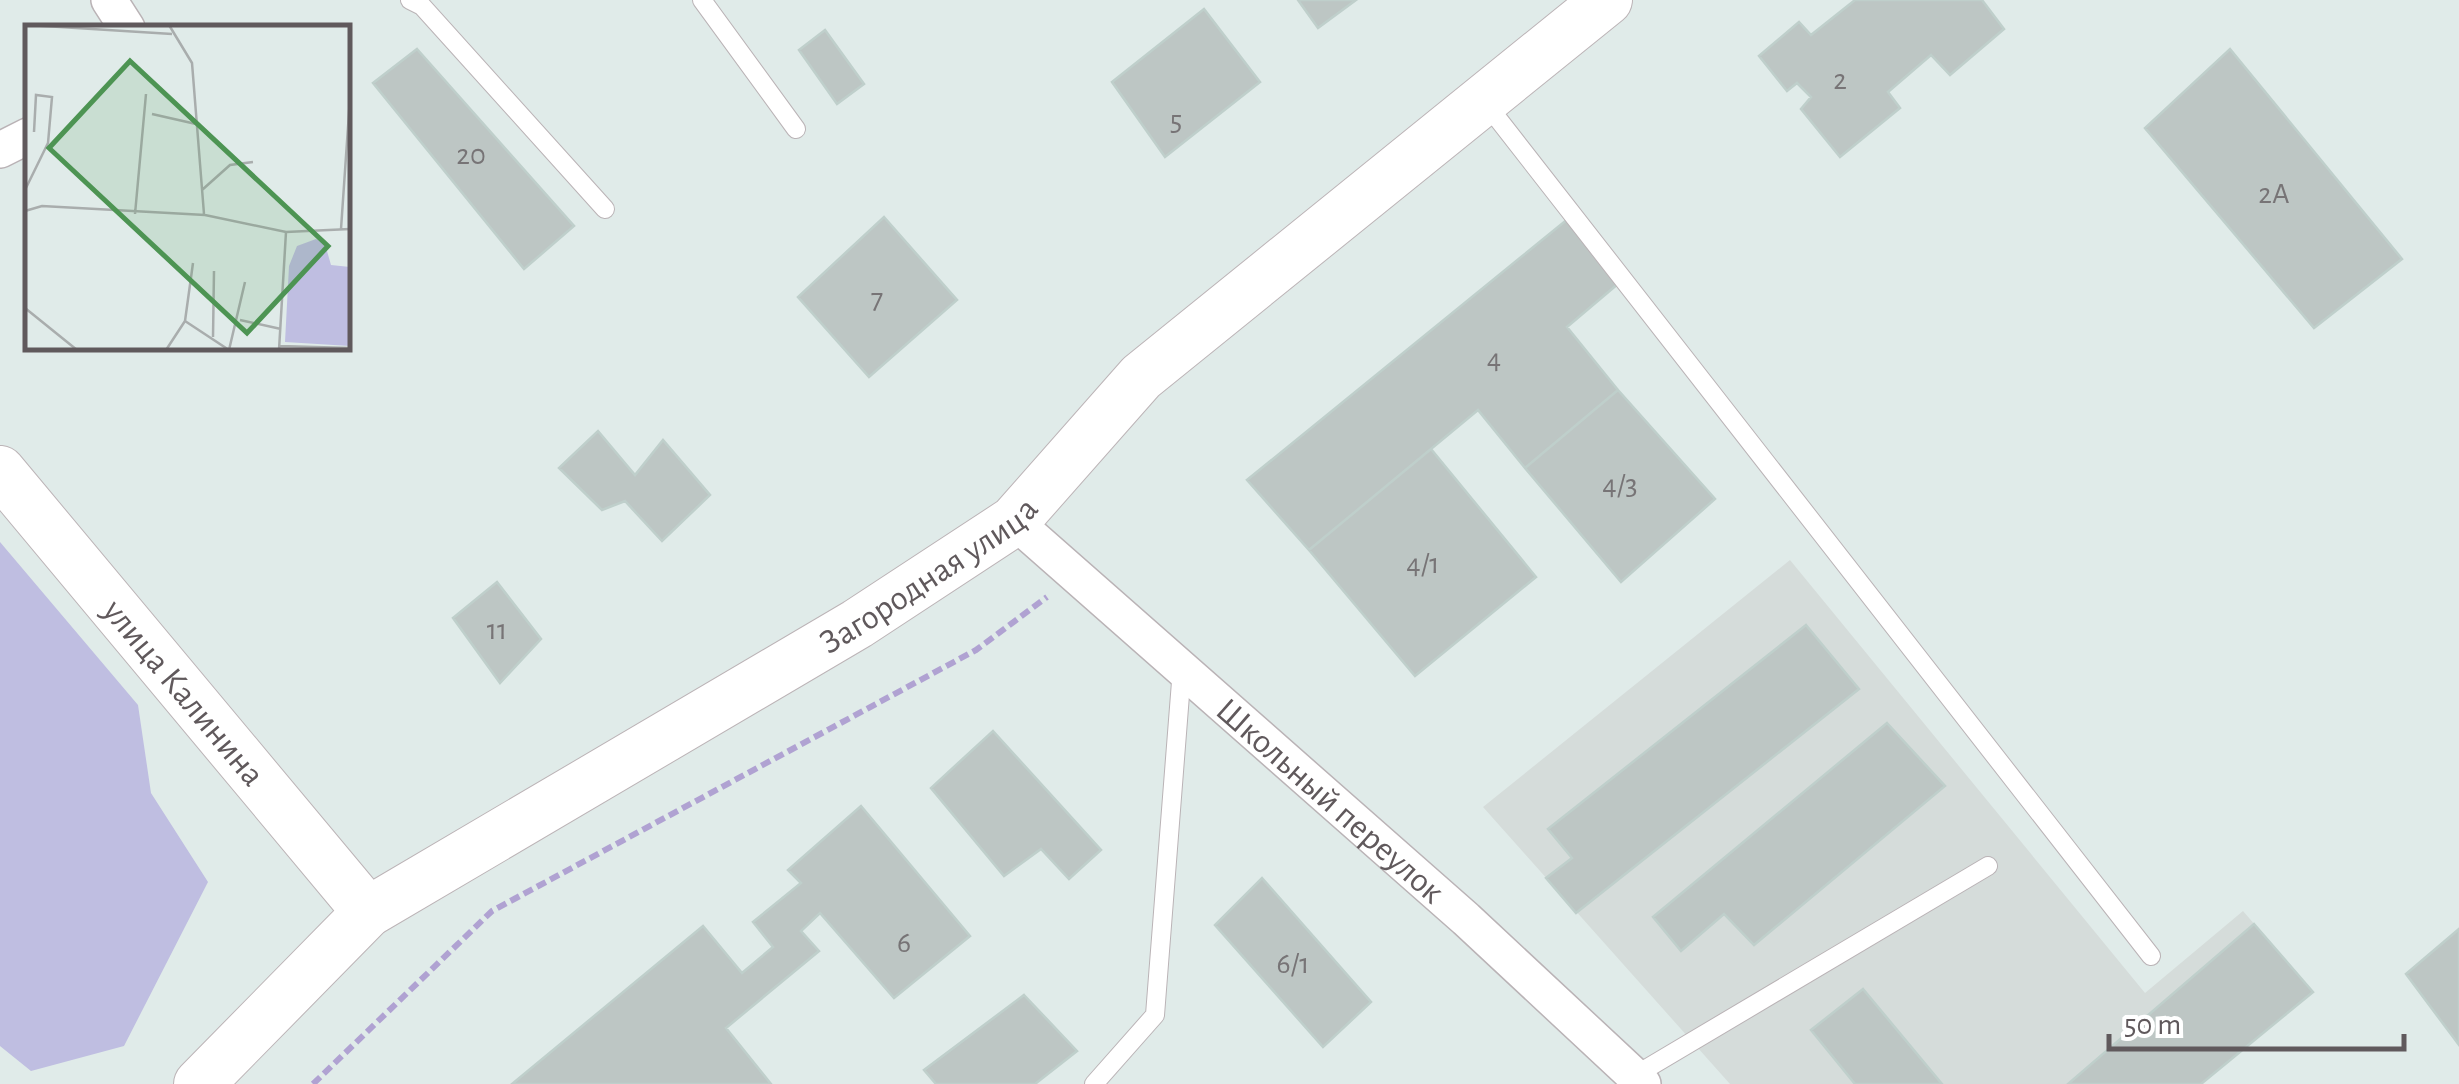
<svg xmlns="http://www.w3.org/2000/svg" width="2459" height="1084" font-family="'Alegreya Sans',sans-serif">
<rect width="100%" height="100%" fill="#e0ebe9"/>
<path fill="#d5dcda" d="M1790,560L2145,993L2243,911L2313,992L2201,1084H1730L1483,807Z"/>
<path fill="#bfbee1" d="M0,542L138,705L151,793L208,882L124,1046L31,1071L0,1046Z"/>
<path fill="#bdc6c4" stroke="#bfcfcb" stroke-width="2.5" d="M1298,0H1356L1318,28Z
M1855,0H1982L2004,29L1950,75L1931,55L1888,92L1900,108L1840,157L1801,109L1811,97L1797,83L1787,91L1759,56L1799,22L1811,35Z
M1204,9L1260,82L1165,157L1112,82Z
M825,30L864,84L837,104L799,50Z
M417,49L574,226L524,269L373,83Z
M2230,49L2402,259L2314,328L2145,128Z
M884,217L957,300L869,377L798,297Z
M1569,218L1619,283L1567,327L1618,390L1525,468L1478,410L1309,550L1247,480Z
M1618,390L1715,499L1621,582L1525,468Z
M598,431L635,475L663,440L710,495L662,541L625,501L602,510L559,468Z
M1431,449L1536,577L1415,676L1309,550Z
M497,582L541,639L500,683L453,618Z
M1806,625L1859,689L1576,913L1546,878L1572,858L1548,829Z
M1887,723L1945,786L1754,945L1724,914L1681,951L1653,917Z
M993,731L1101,850L1069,879L1041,849L1004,876L931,788Z
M861,806L970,936L894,998L820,913L801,931L819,951L726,1028L771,1084H512L703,926L742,973L773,947L753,922L801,883L788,870Z
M1262,878L1371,1002L1323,1047L1215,925Z
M2254,924L2313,992L2201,1084H2068Z
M2459,929V1045L2406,974Z
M1863,989L1942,1084H1855L1811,1030Z
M1024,995L1077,1051L1035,1084H936L924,1070Z"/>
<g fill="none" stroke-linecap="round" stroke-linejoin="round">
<g stroke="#bab3b6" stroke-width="20">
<path id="lane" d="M410,0L422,6L605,209
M702,0L796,129
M1484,101L2151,956
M1634,1076L1988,866
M1094,1084L1155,1015L1182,669"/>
</g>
<g stroke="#bab3b6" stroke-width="38">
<g id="street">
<path d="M109,0L127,28"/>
<path d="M0,150L28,136"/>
<path id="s1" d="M1014,521L1466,919L1643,1084"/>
</g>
</g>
<g stroke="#bcb4b7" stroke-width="52">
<g id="secondary">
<path id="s2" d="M0,471L368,912"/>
<path id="s3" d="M199,1084L368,912L857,624L1014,521L1141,377L1607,0"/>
</g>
</g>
<path stroke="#b0a2d2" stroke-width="6" stroke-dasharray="10 5" stroke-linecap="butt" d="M313,1084L492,911L976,650L1047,597"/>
<use href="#lane" stroke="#fff" stroke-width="18"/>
<use href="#street" stroke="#fff" stroke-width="35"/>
<use href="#secondary" stroke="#fff" stroke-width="50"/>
</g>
<g text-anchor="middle" stroke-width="9" stroke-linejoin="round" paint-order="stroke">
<g font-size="30" fill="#777476">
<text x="1840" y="89">2</text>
<text x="1176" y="130">5</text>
<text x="471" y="164">20</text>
<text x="2274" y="203">2А</text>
<text x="877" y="308">7</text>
<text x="1494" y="368">4</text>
<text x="1620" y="494">4/3</text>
<text x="1423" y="573">4/1</text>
<text x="497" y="639">11</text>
<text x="904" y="952">6</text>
<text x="1293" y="973">6/1</text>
</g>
<g font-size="35" fill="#60595c" stroke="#fff">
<text dy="12" stroke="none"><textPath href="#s3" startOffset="895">Загородная улица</textPath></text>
<text dy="12" stroke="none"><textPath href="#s2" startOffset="288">улица Калинина</textPath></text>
<text dy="12" stroke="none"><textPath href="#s1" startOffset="422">Школьный переулок</textPath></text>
</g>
</g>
<g transform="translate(25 25)">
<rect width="325" height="325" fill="#e0ebe9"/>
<path d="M291,214L300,219L306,240L325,242V321L260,317L264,241L272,221Z" fill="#bfbee1"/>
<path fill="none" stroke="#a9adad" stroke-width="2.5" d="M3,0L147,9M144,0L167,38L179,189M127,89L171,99M0,165L23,118L27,72L11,70L9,107M177,165L205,140L228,137M0,186L17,181L180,190L261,207L325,204M110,189L121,69M316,204L325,73M0,283L52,325M215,295L256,304M160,296L204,325L220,257M188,312L189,246M255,321L325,323M141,325L160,296L168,238M254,325L261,207"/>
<path fill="#4d9453" fill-opacity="0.15" stroke="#4d9453" stroke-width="5" d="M105,36L303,221L222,308L24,123Z"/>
<rect width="325" height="325" fill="none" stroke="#60595c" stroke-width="5"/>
</g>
<path d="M2109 1034v15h295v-15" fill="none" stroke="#60595c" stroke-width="5"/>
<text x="2124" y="1034" font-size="30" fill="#60595c" stroke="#ffffff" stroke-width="8" paint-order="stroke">50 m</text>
</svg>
